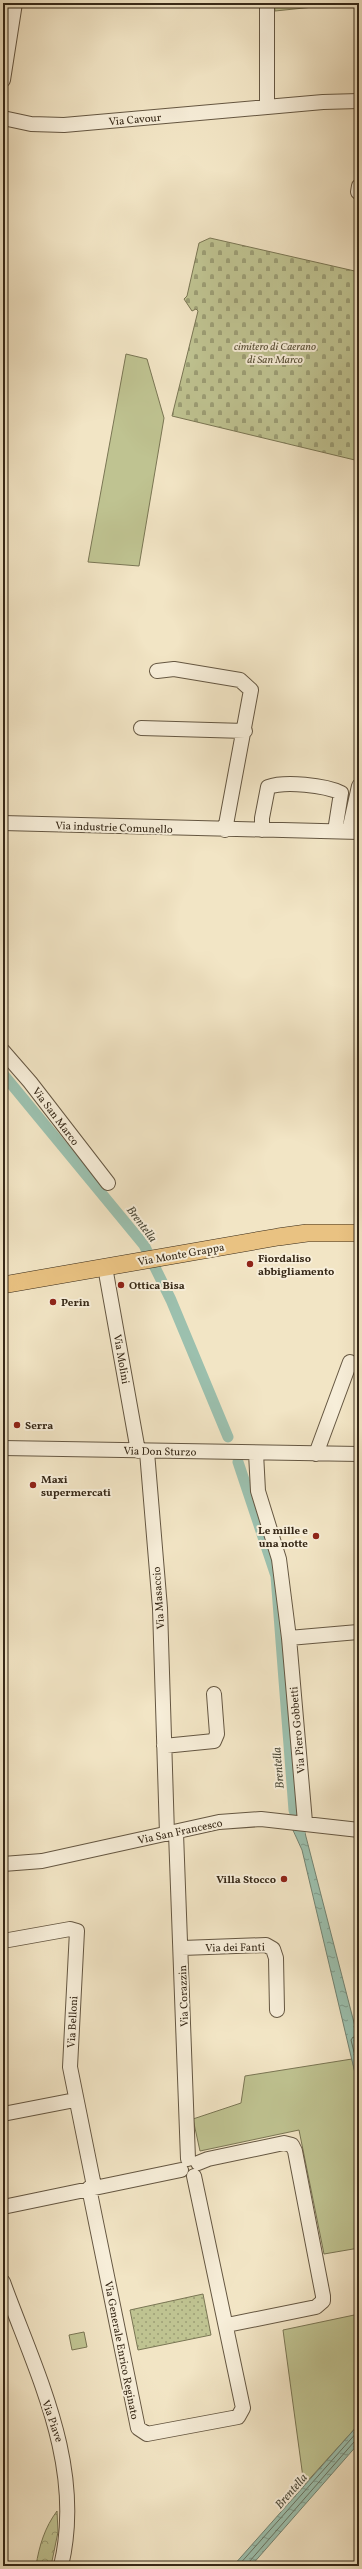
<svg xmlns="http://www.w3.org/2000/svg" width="362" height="2569" font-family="Vollkorn,serif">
<defs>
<pattern id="forest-crowns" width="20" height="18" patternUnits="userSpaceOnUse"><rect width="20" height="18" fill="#bfc391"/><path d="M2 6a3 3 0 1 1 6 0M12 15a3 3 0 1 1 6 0" fill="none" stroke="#9c9e75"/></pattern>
<pattern id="cemetery-stones" width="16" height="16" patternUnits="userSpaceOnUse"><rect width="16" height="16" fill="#bfc391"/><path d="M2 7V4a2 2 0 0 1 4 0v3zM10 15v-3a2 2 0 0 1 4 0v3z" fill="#9c9e75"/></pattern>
<pattern id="park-dots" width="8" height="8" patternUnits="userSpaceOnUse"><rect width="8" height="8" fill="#bfc391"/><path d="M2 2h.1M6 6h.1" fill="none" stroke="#9c9e75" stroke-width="1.8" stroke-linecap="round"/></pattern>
<pattern id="water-ripples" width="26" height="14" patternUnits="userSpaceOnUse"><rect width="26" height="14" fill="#9cc0ae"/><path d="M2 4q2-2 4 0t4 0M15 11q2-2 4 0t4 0" fill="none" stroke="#809c8d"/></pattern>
</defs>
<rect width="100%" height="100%" fill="#f2e5c5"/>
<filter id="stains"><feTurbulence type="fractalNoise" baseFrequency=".005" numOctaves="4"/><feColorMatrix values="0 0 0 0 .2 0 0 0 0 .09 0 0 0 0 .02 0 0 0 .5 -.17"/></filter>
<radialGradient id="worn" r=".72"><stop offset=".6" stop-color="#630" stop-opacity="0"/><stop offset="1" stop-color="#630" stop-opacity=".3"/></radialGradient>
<path fill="#bfc391" stroke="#7a7654" d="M274,3H352L275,11Z
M126,354L147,359L164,418L139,566L88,562Z
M352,2059L359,2090V2248L324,2254L299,2130L200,2151L193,2119L241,2103L245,2076Z
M359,2314V2424L304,2485L283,2330Z
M84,2332L87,2347L72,2350L69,2335Z"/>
<path fill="url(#forest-crowns)" stroke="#7a7654" d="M57,2511L58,2532L51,2566H36C39,2546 45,2527 57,2511Z"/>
<path fill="url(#cemetery-stones)" stroke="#7a7654" d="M210,238L359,272V461L172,416L198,311L196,309L192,311L184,299L187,296L199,243Z"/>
<path fill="url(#park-dots)" stroke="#7a7654" d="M203,2294L211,2335L138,2350L130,2310Z"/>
<path fill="url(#water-ripples)" stroke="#738372" d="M292,1828L304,1829L359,2042V2090L302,1850Z
M359,2424V2443L251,2566H233Z"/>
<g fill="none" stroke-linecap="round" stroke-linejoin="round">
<path stroke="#697462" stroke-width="1" d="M359,2039L353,2037L351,2040L359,2072
M238,2566L359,2430
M248,2566L249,2562L354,2442L359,2441"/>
<path stroke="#9cc0ae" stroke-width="11" d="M3,1074L144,1245L171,1300L228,1437
M238,1462L276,1576L294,1810L300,1831"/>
<g stroke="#655742" stroke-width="16">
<path id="minor" d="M267,3V107
M3,80L15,3
M3,118L31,124L64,125L323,102L359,101
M358,192L359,186
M157,671L174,669L240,680L251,690L225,830
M141,728L245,731
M3,823L359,832
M262,830V818L268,787C285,781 325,785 341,793L335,831
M349,831L359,786
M3,1051L30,1082L108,1183
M105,1267L138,1451
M3,1448L359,1454
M147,1452L160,1608L167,1834
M256,1453L258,1491L279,1559L289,1638L305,1822
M316,1454L350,1362
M289,1638L358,1632
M164,1746L214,1741L217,1734L214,1694
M176,1833L188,2159
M3,1864L42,1861L219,1822L261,1819L359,1830
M3,1941L70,1929L77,1931L70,2067L94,2186
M182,1948L266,1945L273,1949L276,1958L277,2010
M3,2114L75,2100
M198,2163L208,2159L284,2143L292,2145L295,2151L323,2296V2301L316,2307L227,2325
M89,2188L138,2428L147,2434L238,2417L243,2408L194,2176
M3,2207L181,2170
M3,2282C36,2373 85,2466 61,2566"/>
</g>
<g stroke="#362817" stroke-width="18">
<path id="major" d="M3,1285L278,1237L307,1233H359"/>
</g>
<use href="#minor" stroke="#f7eed9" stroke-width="14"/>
<use href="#major" stroke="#e9c282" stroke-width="17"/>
</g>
<g fill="#8f2418" stroke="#f7eed9" stroke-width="1.5">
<circle cx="250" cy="1264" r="4"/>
<circle cx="121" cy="1285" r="4"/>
<circle cx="53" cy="1302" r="4"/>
<circle cx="17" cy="1425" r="4"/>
<circle cx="33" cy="1485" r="4"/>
<circle cx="316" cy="1536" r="4"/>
<circle cx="284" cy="1879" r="4"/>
</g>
<g text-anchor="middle" stroke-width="4" stroke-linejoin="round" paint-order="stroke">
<g font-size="11" fill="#362817" stroke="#f7eed9">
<text transform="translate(135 119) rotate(-5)" y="4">Via Cavour</text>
<text transform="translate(114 827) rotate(2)" y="4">Via industrie Comunello</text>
<text transform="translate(56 1116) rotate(53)" y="4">Via San Marco</text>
<text transform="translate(181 1254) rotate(-10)" y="4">Via Monte Grappa</text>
<text transform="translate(122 1359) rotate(80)" y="4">Via Molini</text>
<text transform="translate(160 1451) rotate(1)" y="4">Via Don Sturzo</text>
<text transform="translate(158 1598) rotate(-94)" y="4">Via Masaccio</text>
<text transform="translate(297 1730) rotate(-95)" y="4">Via Piero Gobbetti</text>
<text transform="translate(180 1831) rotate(-12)" y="4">Via San Francesco</text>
<text transform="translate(235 1947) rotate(-1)" y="4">Via dei Fanti</text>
<text transform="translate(183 1996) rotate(-92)" y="4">Via Corazzin</text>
<text transform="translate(72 2022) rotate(-87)" y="4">Via Belloni</text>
<text transform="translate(122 2350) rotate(79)" y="4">Via Generale Enrico Reginato</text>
<text transform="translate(53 2421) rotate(71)" y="4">Via Piave</text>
</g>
<g font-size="11" font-style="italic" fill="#584f36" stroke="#f7eed9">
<text x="275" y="350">cimitero di Caerano<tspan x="275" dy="13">di San Marco</tspan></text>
</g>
<g font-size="11" font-weight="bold" fill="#362817" stroke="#f7eed9" text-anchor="start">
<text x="258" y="1262">Fiordaliso<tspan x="258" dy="13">abbigliamento</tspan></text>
<text x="129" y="1289">Ottica Bisa</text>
<text x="61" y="1306">Perin</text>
<text x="25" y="1429">Serra</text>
<text x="41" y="1483">Maxi<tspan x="41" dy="13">supermercati</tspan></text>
<text x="308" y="1534" text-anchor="end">Le mille e<tspan x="308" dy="13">una notte</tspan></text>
<text x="276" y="1883" text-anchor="end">Villa Stocco</text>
</g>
<g font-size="12" font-style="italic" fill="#504e3d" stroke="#f7eed9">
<text transform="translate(142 1224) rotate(53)" y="4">Brentella</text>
<text transform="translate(278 1768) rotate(-95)" y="4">Brentella</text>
<text transform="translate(291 2491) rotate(-49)" y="4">Brentella</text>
</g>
</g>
<rect width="362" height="2569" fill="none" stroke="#f2e5c5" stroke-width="16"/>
<rect x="4" y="4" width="354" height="2561" fill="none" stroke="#362817" stroke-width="2"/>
<rect x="8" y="8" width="346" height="2553" fill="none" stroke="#362817"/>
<rect width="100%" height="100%" filter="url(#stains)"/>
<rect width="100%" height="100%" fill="url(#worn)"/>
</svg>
